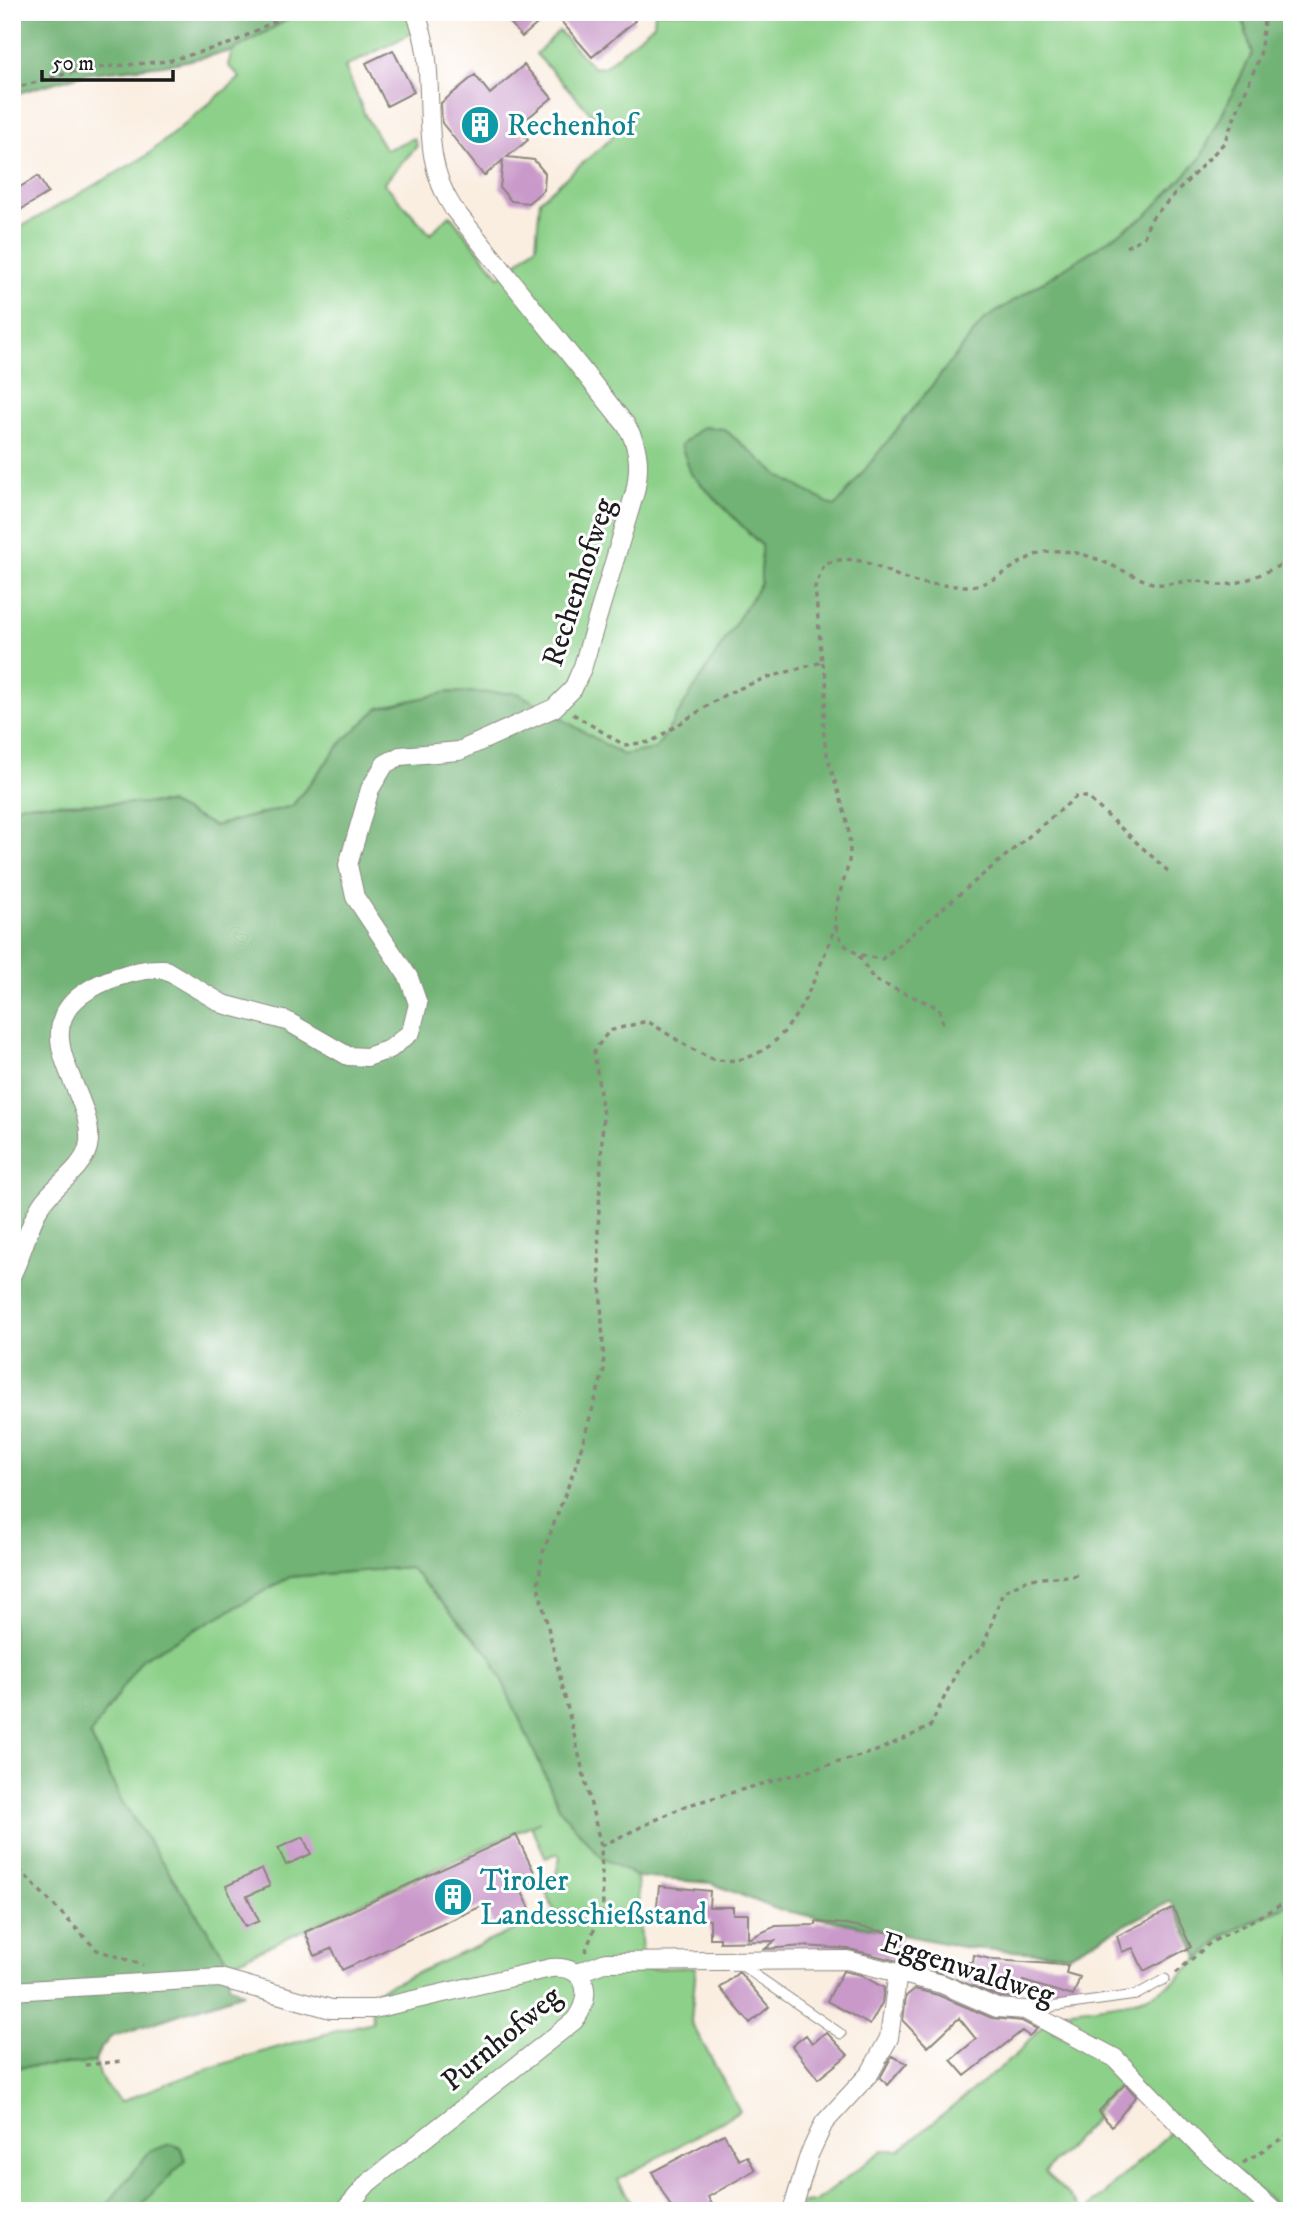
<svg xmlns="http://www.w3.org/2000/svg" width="1304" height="2223" font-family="'IM FELL DW Pica',serif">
<rect width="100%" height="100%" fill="#fff"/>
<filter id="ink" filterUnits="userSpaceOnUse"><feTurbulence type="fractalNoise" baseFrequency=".0143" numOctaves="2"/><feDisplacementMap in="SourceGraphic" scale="14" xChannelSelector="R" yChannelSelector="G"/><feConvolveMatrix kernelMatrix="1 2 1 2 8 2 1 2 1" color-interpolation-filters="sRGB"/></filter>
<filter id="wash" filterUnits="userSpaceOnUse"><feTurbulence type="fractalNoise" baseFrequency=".00686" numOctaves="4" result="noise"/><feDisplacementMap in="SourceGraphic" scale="28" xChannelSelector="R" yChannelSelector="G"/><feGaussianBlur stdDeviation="1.57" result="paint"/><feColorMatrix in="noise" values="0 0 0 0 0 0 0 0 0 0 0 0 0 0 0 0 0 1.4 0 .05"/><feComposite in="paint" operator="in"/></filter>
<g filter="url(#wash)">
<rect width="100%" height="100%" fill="#faeee1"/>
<path fill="#8cd089" stroke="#547652" stroke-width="2" d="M301,12H408L416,31L345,67L365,115L386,150L414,138L417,146L384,183L430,234L450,215L500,277L536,246L540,200L613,137L536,54L559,31L594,68L604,67L654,24L655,12H1241L1252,54L1200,159L1147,215L984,320L835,508L778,475L724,429L691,474L761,545V583L656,749L623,755L518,693L343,741L292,806L214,826L168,803L23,804L12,808V232L146,156L240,78L228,65L232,51Z
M409,1567L491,1656L561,1811L598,1854L637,1877L643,1969L696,1967L691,2022L740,2111L618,2180L637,2211H140L145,2202L150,2151L102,2211H13L12,2068L95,2062L104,2084L121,2102C201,2068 287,2043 372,2022L371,1993L555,1912L543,1886L554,1882L560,1857L558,1853L546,1858L531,1826L540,1821L230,1964L121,1800L90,1735L142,1659L290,1577Z
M1292,1903V2211H1283L1047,2013C1078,2008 1126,2006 1153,1994C1183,1980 1199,1954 1224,1936C1243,1922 1270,1913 1292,1903Z
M1043,2025L1130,2076L1093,2112L1097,2117L1045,2172L1084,2211H797L803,2203L815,2202L883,2150H900L1017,2054Z
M1175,2128L1268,2211H1085Z"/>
<path fill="#71b275" stroke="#466748" stroke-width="2" d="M12,12H301L232,51L172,64L84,74L12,95Z
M1241,12H1292V1903L1224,1935L1200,1959L1171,1901L1068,1955L968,1948L776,1909L711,1883L637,1877L598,1854L561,1811L491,1656L409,1567L290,1577L142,1659L90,1735L121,1800L230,1964L229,1985L243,1993L111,2037L100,2049L95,2062L12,2068V808L23,804L168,803L214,826L292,806L343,741L379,708L448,692L518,693L623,755L656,749L761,583V545L691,474L681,445L702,427L724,429L778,475L835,507L984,320L1147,215L1200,159L1252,54Z
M170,2144L181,2148L186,2160L145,2201L140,2211H102L150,2151Z"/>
<g id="blocks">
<path fill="#c99ac9" d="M501,12H551L522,37Z
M553,12H627L635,21L592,57Z
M393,50L414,92L387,106L366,63Z
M524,65L552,98L517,127L528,140L507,157L534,160L545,173L544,190L528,203L511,201L500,188L503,160L484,176L442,123L441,103L475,75L490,94Z
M38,176L48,193L12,215V192Z
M516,1835L538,1880L520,1888L530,1908L493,1925L484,1905L342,1970L332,1948L315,1956L305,1932Z
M303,1837L311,1854L286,1865L278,1848Z
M262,1869L270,1886L247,1896L259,1921L245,1927L226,1886Z
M659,1886L710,1891L709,1907H733V1914H748V1939L776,1926L816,1925V1922L846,1924L901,1935L897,1949L922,1957L918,1966L849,1949L804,1946L765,1949L775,1941L720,1942V1938H710V1920L656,1915Z
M1173,1908L1191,1947L1144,1971L1133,1948L1122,1952L1117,1936Z
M974,1955L994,1960L1068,1965L1066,1973L1080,1977L1073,1996L1023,1981L1018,1998L1000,1997L935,1971L941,1966L973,1962Z
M843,1971L861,1975L884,1988L882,2003L870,2025L827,2001Z
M739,1972L769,2007L750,2023L720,1988Z
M915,1989L938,1995L992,2018L1022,2021L1037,2029L1029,2036L1022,2031L965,2076L951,2060L976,2039L959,2018L928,2047L903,2021L906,1996Z
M826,2032L848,2055L818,2079L792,2046L806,2035L812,2043Z
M892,2056L907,2063L888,2085L880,2078Z
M1125,2084L1136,2096L1112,2126L1098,2112Z
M724,2134L739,2160L747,2156L755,2170L708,2197L716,2211H673L652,2172Z"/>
</g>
</g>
<g filter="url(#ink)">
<use href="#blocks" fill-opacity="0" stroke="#8b857e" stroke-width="2"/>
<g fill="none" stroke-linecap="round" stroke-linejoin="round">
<g stroke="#8b857e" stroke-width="11">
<path id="lane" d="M738,1963L841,2034
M1028,2010L1136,1995L1165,1979"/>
</g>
<g stroke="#8b857e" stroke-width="20">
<path id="street" d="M12,1274C24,1251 29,1221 44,1201C57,1184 83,1168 88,1147C100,1097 16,1030 92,988C111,977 142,968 164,969L223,1004L287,1021L348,1056L367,1057L390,1049L411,1032L418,1004L409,978L355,897L348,865L370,789L385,764L400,756L459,751L554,708L573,689L583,666L635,492C640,468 640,447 626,425L453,208C413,148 443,76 415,12
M577,1973L606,1962L847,1960L942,1984L997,2008L1025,2010L1115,2058L1203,2149L1274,2211
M12,1991L220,1978L331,2009H374L551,1968C588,1965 594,1996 574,2021L368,2183L344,2211
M792,2211L809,2155L824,2123L870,2073L889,2038L898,1972"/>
</g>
<path stroke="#8b857e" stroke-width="3.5" stroke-dasharray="5 5" stroke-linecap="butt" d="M12,89L83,69L168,61L232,43L292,12
M1126,247L1144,237L1150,220L1224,143L1260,56L1265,12
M822,662C832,685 821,710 824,736C828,775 850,809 850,850C850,875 832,900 836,924C840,951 859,956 882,959L1076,797H1087L1170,873
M573,714L624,745L651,742L726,694L763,679L822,662L815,587L824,565C862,546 889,581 929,584C946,585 972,589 987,582C1011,572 1026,553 1053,551C1087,549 1118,570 1149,582C1165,588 1180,580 1196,581C1204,581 1213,585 1222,585C1246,584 1270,569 1292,560
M859,956L874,980L939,1008L943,1024
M601,1846L685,1806L874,1752L930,1727L960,1665L983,1647L1003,1592L1028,1579L1081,1575
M12,1862L97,1950L143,1965
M585,1952L603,1908L601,1846L538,1586L542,1555L575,1468L604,1370L598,1231L603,1115L594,1051L609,1031L647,1021C661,1029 704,1059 718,1060C789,1069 815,977 836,925
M1176,1973L1210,1943L1292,1899
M85,2065L123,2061
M1243,2163L1292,2132"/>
<use href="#lane" stroke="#fff" stroke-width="9"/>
<use href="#street" stroke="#fff" stroke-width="18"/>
</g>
</g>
<defs>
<g id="building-disc" transform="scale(2.0125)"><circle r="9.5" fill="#0f9aa8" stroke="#fff"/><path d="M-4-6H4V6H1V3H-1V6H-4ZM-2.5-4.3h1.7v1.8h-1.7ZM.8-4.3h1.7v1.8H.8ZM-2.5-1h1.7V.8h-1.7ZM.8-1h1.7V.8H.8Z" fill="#fff"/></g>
</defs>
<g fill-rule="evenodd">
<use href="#building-disc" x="480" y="125"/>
<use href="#building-disc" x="453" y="1897"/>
</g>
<g text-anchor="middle" stroke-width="6" stroke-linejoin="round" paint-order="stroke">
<g font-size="30" fill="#0d838f" stroke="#fff" text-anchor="start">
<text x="507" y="135">Rechenhof</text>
<text x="480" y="1890">Tiroler<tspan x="480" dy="34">Landesschießstand</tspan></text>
</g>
<g font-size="30" fill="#1c1c1c" stroke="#fff">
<text transform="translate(578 582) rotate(-72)" y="10">Rechenhofweg</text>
<text transform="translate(968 1968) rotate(18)" y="10">Eggenwaldweg</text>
<text transform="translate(501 2038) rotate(-40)" y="10">Purnhofweg</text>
</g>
</g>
<rect width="1304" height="2223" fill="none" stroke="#fff" stroke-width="42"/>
<path d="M42 70v10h131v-10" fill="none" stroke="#1c1c1c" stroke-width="3.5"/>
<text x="52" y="70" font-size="21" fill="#1c1c1c" stroke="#ffffff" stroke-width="5" paint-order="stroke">50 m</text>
</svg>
